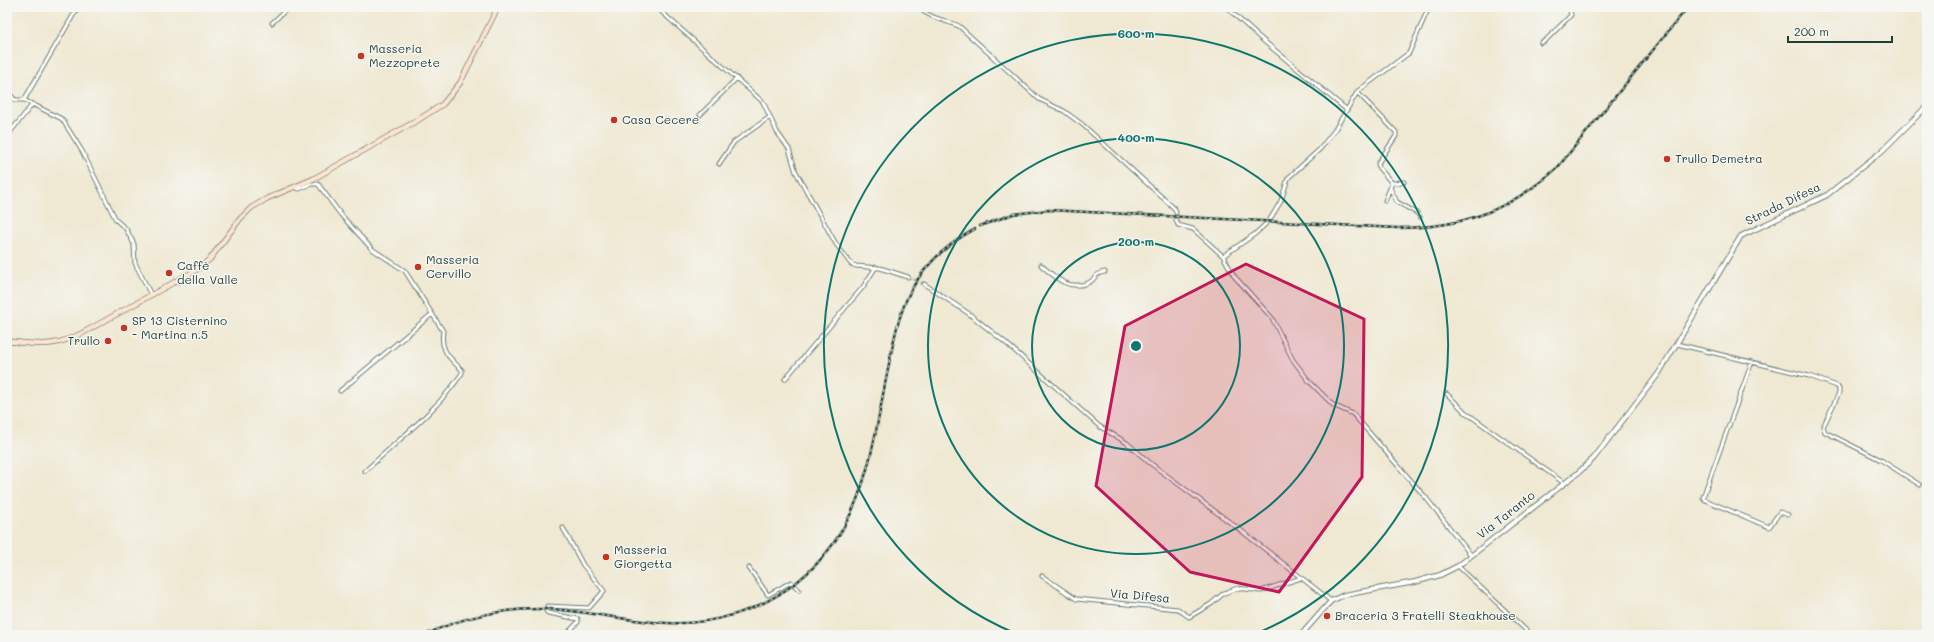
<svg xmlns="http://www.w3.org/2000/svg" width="1934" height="642" font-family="Mali,sans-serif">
<rect width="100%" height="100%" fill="#f6f6f2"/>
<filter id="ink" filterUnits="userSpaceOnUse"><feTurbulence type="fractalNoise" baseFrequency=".025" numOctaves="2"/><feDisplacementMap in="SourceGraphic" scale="8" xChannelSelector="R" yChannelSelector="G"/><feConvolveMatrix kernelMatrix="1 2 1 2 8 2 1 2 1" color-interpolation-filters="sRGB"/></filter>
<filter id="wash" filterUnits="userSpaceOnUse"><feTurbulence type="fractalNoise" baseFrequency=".012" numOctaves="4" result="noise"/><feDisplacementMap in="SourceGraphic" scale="16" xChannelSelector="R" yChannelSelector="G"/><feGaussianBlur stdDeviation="0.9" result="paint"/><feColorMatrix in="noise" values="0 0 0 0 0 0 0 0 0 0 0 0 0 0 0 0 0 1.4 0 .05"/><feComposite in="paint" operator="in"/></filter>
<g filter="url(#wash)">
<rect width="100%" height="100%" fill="#efe8d2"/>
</g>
<g filter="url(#ink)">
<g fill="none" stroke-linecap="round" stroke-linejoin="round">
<path stroke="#c5c6b2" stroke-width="3" stroke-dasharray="3 1.5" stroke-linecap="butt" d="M908,277L924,284"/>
<g stroke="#68796b" stroke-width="5">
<path id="minor" d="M656,7L763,102L777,132L789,149L796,172L836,244L851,264L856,266L880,268L908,277
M918,7C929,18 945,20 959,26L1039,99L1064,111L1083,125L1175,209L1176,213
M1226,7L1259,37L1347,110
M272,23L289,7
M1541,43L1546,40L1571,15L1569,7
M7,91L15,100H24
M1357,92L1396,132V136L1378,163L1379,168L1392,183
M24,100L62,119L82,151L116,220L126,229L134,244L135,263L151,295
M24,100L78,7
M700,115L737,78
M7,136L32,105
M719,164L734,142L770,117
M296,188L299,189L311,184H318L341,215L372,249L405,271L443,331C440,350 449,358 462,370V373C437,411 398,440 365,471
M1390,188L1397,202L1417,213L1420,217
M1385,201L1392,183L1404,182
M1176,220L1178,225L1193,229L1223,256L1234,276L1272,318L1293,360L1309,381L1333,405L1353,414L1427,499L1471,555
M1223,256L1255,234L1269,221L1281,201L1288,178L1320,149L1334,131L1358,91L1409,53L1429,7
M1041,265C1055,277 1068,291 1088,283C1096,280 1094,273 1105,272
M924,284L968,313L1006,343L1099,426L1127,443L1150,463L1243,532L1331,601
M1677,344L1809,376L1837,386L1839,389V393L1823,427L1825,432L1881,460L1920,485
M1752,362L1703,497L1705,500L1769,527L1780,512L1788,515
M785,379L863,287L876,267
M340,391L432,314
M1447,394L1465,412L1564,483
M563,528L583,565L604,591L589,608L547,606L546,611L548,613L578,619V622L566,635
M1458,566L1531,635
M749,568L768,595L791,582L799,590
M1042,576L1076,599L1178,609L1189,617L1211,604L1224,593L1238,588L1261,591L1301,578"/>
</g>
<g stroke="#68796b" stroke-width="6">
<path id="tertiary" d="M1301,635L1331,601L1344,595L1415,582L1440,575L1458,566L1579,472L1594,458L1659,373L1741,236L1827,195L1882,151L1927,106"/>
</g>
<g stroke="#68796b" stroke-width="6">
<path id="secondary" d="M7,341C42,345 56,348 88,330L198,269L210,259L240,219L251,208L268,198L313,179L418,120L443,104L460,83L498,7"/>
</g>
<use href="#minor" stroke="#fff" stroke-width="3"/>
<use href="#tertiary" stroke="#fff" stroke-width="4"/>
<use href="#secondary" stroke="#fde4d0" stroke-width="4.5"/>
<g stroke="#1f3d34" stroke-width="2.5">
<path id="rail" d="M980,226L1013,214L1049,210L1397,228C1461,228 1510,211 1558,167L1688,7
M425,635C461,617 504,608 545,609C586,610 627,622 668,623C715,625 762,610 798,581C866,527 872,447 888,369C893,343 898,316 910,292C925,264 947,244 975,229"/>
</g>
<use href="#rail" stroke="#f6f6f2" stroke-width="1" stroke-dasharray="3" stroke-linecap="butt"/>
</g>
</g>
<path fill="#c2185b" fill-opacity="0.2" stroke="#c2185b" stroke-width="3" stroke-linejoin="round" d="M1246,264L1364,319L1362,477L1279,592L1190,572L1096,486L1125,326Z"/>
<g fill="none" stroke="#0f766e" stroke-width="2">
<circle cx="1136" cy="346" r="104"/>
<circle cx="1136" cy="346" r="208"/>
<path d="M1017 634A312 312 0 1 1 1255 634"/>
</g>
<g fill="#c8321e" stroke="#f6f6f2" stroke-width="1.5">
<circle cx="361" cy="56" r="4"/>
<circle cx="614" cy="120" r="4"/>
<circle cx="1667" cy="159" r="4"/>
<circle cx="418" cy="267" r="4"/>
<circle cx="169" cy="273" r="4"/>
<circle cx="124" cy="328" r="4"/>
<circle cx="108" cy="341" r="4"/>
<circle cx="606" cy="557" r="4"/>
<circle cx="1327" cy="616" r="4"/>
</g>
<g text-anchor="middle" stroke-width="3" stroke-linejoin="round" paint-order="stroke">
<g font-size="12" fill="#1f3d34" stroke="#f6f6f2" text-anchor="start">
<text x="369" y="53">Masseria<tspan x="369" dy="14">Mezzoprete</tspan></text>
<text x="622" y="124">Casa Cecere</text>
<text x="1675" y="163">Trullo Demetra</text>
<text x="426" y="264">Masseria<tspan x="426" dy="14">Cervillo</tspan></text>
<text x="177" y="270">Caffè<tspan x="177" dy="14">della Valle</tspan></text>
<text x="132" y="325">SP 13 Cisternino<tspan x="132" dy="14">- Martina n.5</tspan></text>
<text x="100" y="345" text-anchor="end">Trullo</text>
<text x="614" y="554">Masseria<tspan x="614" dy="14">Giorgetta</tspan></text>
<text x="1335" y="620">Braceria 3 Fratelli Steakhouse</text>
</g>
<g font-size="12" fill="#1f3d34" stroke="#f6f6f2">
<text transform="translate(1783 204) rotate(-26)" y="4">Strada Difesa</text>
<text transform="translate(1506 515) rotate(-38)" y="4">Via Taranto</text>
<text transform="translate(1140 596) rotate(5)" y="4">Via Difesa</text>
</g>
</g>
<circle cx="1136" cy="346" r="6" fill="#0f766e" stroke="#f6f6f2" stroke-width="2"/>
<g font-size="12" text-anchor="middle" font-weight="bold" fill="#0f766e" stroke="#f6f6f2" stroke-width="3" stroke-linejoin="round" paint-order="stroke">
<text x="1136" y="38">600 m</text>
<text x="1136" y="142">400 m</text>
<text x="1136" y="246">200 m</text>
</g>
<rect width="1934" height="642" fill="none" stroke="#f6f6f2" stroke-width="24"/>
<path d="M1788 36v6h104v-6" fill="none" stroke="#1f3d34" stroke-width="2"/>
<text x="1794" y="36" font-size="12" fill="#1f3d34" stroke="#f6f6f2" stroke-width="3" paint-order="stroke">200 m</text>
</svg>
